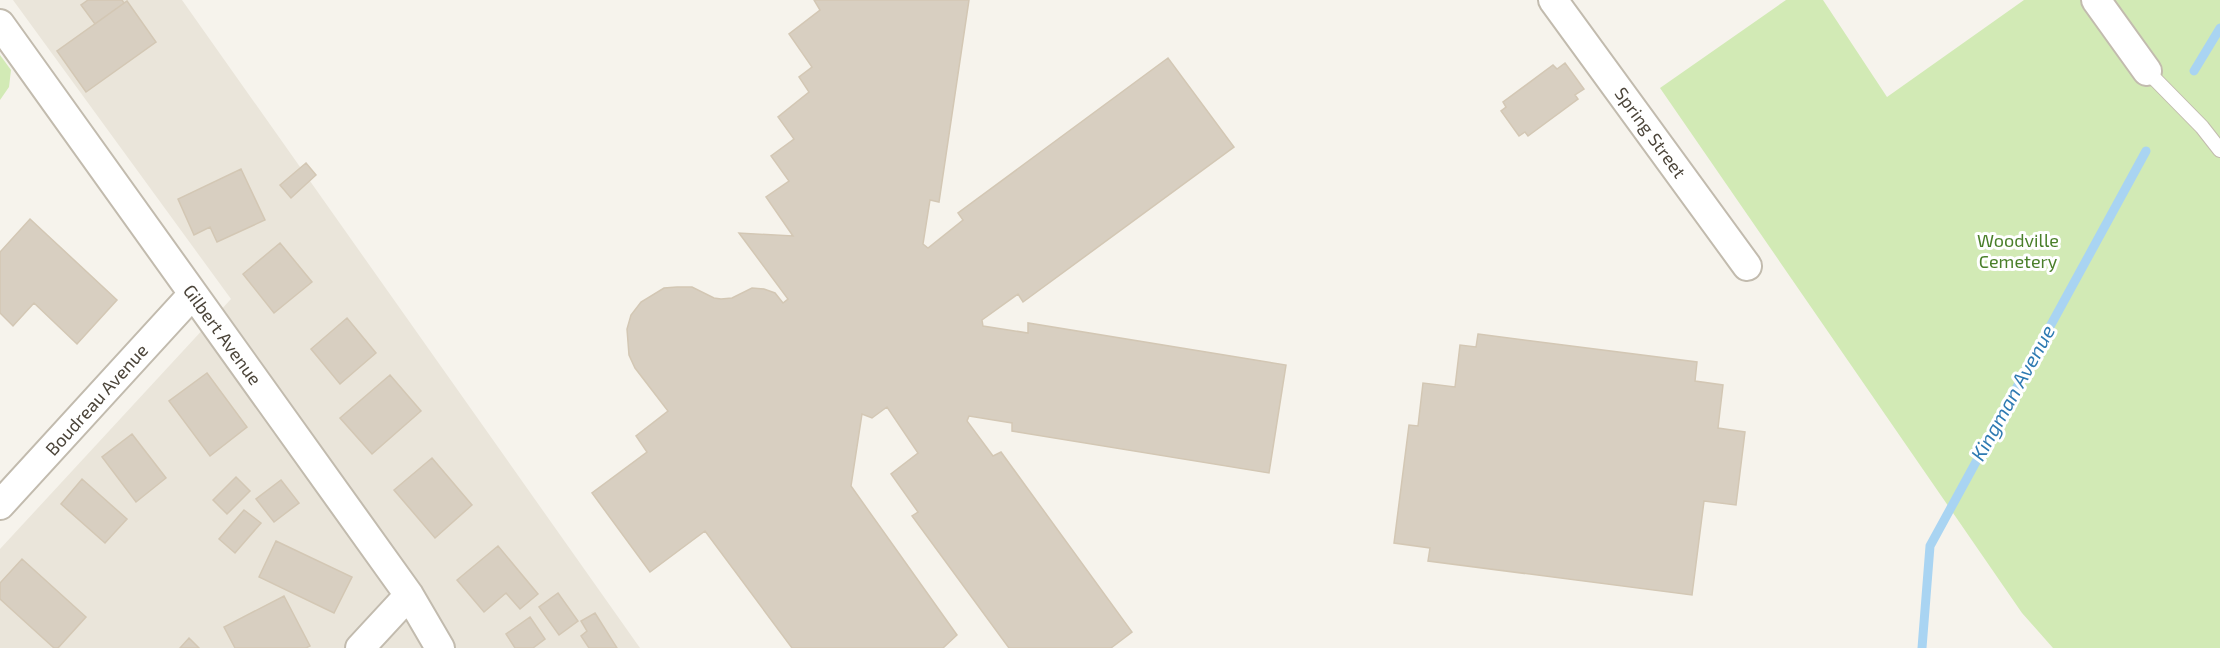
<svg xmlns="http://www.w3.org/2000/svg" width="2220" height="648" font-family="'Exo 2',sans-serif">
<rect width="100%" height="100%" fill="#f6f3ec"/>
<path fill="#eae5da" d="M13,0H182L640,648H0V549L231,299Z"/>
<path fill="#d2eab5" d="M1786,0H1823L1887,97L2024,0H2220V648H2053L2022,613L1660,88Z
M0,55L11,70L9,87L0,100Z"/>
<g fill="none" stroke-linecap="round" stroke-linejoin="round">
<path stroke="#a9d4f2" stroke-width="9" d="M2194,71L2220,28
M1922,648L1930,546L2146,151"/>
</g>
<path fill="#d8cfc1" stroke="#d3c7b4" stroke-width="1.5" d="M88,0H122L124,3L95,24L81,5Z
M814,0H969L939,202L930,200L923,244L928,248L963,220L958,213L1168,58L1234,147L1023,302L1018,294L982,320L983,326L1028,333V323L1286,365L1269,473L1012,431V423L969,416L967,421L993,456L1001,452L1132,632L1111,648H1009L912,516L918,512L891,474L918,453L887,407L872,418L862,414L851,486L957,635L943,648H792L705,531L650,572L592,493L647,452L636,436L668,411L635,368L629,355L627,329L631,315L641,302L664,288L677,287H692L714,298L721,299L732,298L752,288L764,289L775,293L783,303L788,299L739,233L793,236L766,197L789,181L771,156L794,139L778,117L809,92L799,77L812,67L789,34L820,10Z
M127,1L156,42L86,92L57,51Z
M1565,63L1584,89L1575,95L1578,99L1528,136L1525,132L1519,136L1501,111L1506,107L1503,102L1553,65L1557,69Z
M306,163L316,175L291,198L280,185Z
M241,169L265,220L217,242L210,227L194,235L178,199Z
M30,219L117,300L77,344L34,303L13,326L0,313V252Z
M280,243L312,282L274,313L243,274Z
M347,318L376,353L340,384L311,349Z
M1478,334L1697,362L1695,381L1723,385L1718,428L1745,432L1736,505L1704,501L1692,595L1428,561L1430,548L1394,543L1409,425L1418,426L1423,383L1455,387L1460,345L1476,347Z
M207,373L247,427L210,456L169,401Z
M390,375L421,411L372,454L340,418Z
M132,434L166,478L136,502L102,457Z
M432,458L472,505L435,538L394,490Z
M236,477L250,491L227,514L213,500Z
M82,479L127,519L105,543L61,504Z
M281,480L299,503L274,522L256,499Z
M244,510L261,523L235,553L219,539Z
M276,541L352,577L334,613L259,577Z
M498,546L538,594L520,609L506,593L484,612L457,580Z
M22,559L86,617L58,648H54L0,599V583Z
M558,593L578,621L559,635L539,607Z
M284,596L310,646L306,648H235L224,627Z
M595,613L617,648H589L581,636L587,631L581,621Z
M530,617L545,639L533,648H515L506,634Z
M189,638L199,648H180Z"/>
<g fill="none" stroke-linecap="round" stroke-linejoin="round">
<g stroke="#c2bbae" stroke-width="16">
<path id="service" d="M2147,71L2202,127L2220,150"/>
</g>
<g stroke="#c2bbae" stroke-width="32">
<path id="minor" d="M1553,0L1747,266
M2096,0L2147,71
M0,24L409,595L440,648
M0,505L193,294
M360,648L409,595"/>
</g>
<use href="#service" stroke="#fff" stroke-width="14"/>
<use href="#minor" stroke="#fff" stroke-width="28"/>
</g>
<g text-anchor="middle" stroke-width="6" stroke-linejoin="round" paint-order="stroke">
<g font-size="18" fill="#4b4439" stroke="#fff">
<text transform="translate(1650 133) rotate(54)" y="6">Spring Street</text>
<text transform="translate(222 335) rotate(54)" y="6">Gilbert Avenue</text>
<text transform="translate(97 400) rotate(-48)" y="6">Boudreau Avenue</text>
</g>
<g font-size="18" fill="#4a7f2a" stroke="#fff">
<text x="2018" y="247">Woodville<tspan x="2018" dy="21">Cemetery</tspan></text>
</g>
<g font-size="20" font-style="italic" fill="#2e7ab2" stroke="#fff">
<text transform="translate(2013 393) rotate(-61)" y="7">Kingman Avenue</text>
</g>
</g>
</svg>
